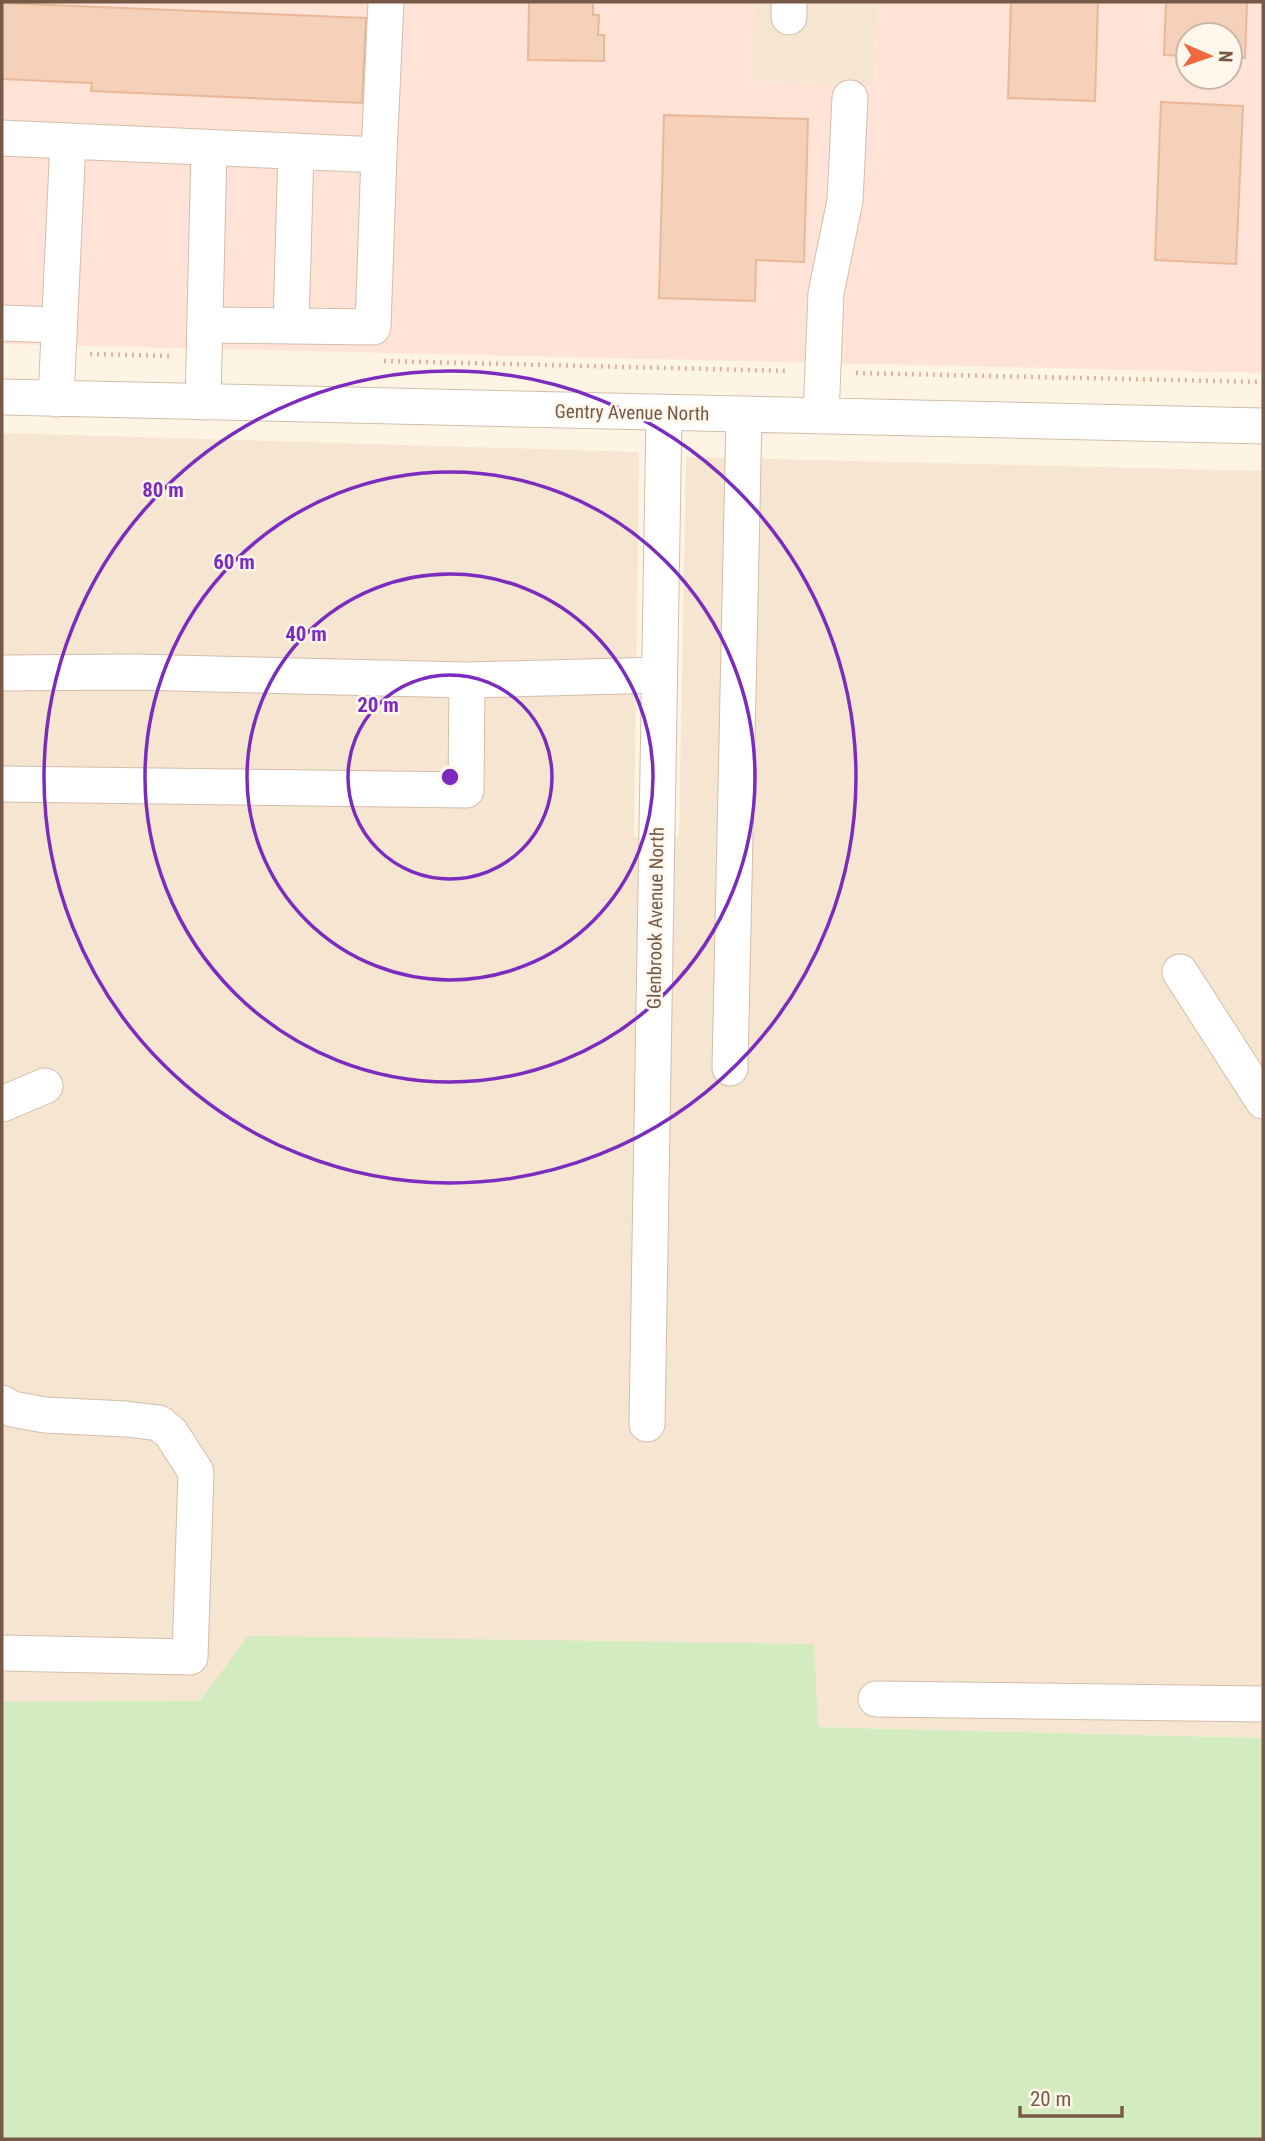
<svg xmlns="http://www.w3.org/2000/svg" width="1265" height="2141" font-family="'Roboto Condensed',sans-serif">
<rect width="100%" height="100%" fill="#fef4e3"/>
<path fill="#f6e5d1" d="M756,2H877L874,85L752,82Z
M2,433L639,452L634,837H679L686,457L1263,471V1738L664,1723L249,1636L200,1701L2,1702Z"/>
<path fill="#ffe3d6" fill-rule="evenodd" d="M2,2H756L753,82L874,85L877,2H1263V373L2,344ZM1188,35H1230V77H1188Z"/>
<path fill="#d2ecc0" d="M248,1636L814,1644L818,1727L1263,1738V2139H2V1702L200,1701Z"/>
<path fill="#f5d1b9" stroke="#e8b898" stroke-width="2" d="M529,2H593V15H599L598,35H604V61L528,60Z
M1011,2H1098L1095,101L1008,98Z
M1166,2H1247L1245,58H1230V35H1188V56L1164,55Z
M2,3L366,18L362,103L91,91L92,83L2,79Z
M1161,102L1243,106L1236,264L1155,260Z
M664,115L808,119L804,262L756,260L755,301L659,298Z"/>
<g fill="none" stroke-linecap="round" stroke-linejoin="round">
<g stroke="#d2bdab" stroke-width="37">
<path id="minor" d="M789,17V2
M2,138L379,155L386,2
M2,323L58,325
M205,325L373,327L379,155
M291,325L296,151
M2,397L1263,426
M56,399L68,141
M203,402L209,148
M821,416L826,293L845,201L850,98
M2,673L133,672L467,680L659,675
M2,784L466,790L467,680
M1180,972L1263,1101
M730,1068L744,414
M2,1104L45,1086
M2,1403L12,1409L45,1415L126,1419L159,1423L171,1433L196,1472L190,1657L2,1653
M647,1424L664,413
M876,1699L1263,1704"/>
</g>
<path stroke="#dab49c" stroke-width="4.5" stroke-dasharray="2 5" stroke-linecap="butt" d="M90,354L172,356
M384,361L788,371
M856,373L1263,382"/>
<use href="#minor" stroke="#fff" stroke-width="35"/>
</g>
<g fill="none" stroke="#7b2cbf" stroke-width="3.5">
<circle cx="450" cy="777" r="102"/>
<circle cx="450" cy="777" r="203"/>
<circle cx="450" cy="777" r="305"/>
<circle cx="450" cy="777" r="406"/>
</g>
<g text-anchor="middle" stroke-width="5" stroke-linejoin="round" paint-order="stroke">
<g font-size="19" fill="#775947" stroke="#fff7eb">
<text transform="translate(632 412) rotate(1)" y="7">Gentry Avenue North</text>
<text transform="translate(655 918) rotate(-89)" y="7">Glenbrook Avenue North</text>
</g>
</g>
<circle cx="450" cy="777" r="10" fill="#7b2cbf" stroke="#fff7eb" stroke-width="3.5"/>
<g font-size="21" text-anchor="middle" font-weight="bold" fill="#7b2cbf" stroke="#fff7eb" stroke-width="5" stroke-linejoin="round" paint-order="stroke">
<text x="163" y="497">80 m</text>
<text x="234" y="569">60 m</text>
<text x="306" y="641">40 m</text>
<text x="378" y="712">20 m</text>
</g>
<rect width="1265" height="2141" fill="none" stroke="#775947" stroke-width="7"/>
<g transform="translate(1209 56) rotate(92)"><circle r="33" fill="#fff7eb" stroke="#c9b8a9" stroke-width="2"/>
<path d="M0-5L12 26L0 18L-12 26Z" fill="#ef6940"/>
<text y="-10" font-size="19" font-weight="bold" text-anchor="middle" fill="#775947">N</text>
</g>
<path d="M1020 2106v10h102v-10" fill="none" stroke="#775947" stroke-width="3.5"/>
<text x="1030" y="2106" font-size="21" fill="#775947" stroke="#fff7eb" stroke-width="5" paint-order="stroke">20 m</text>
</svg>
